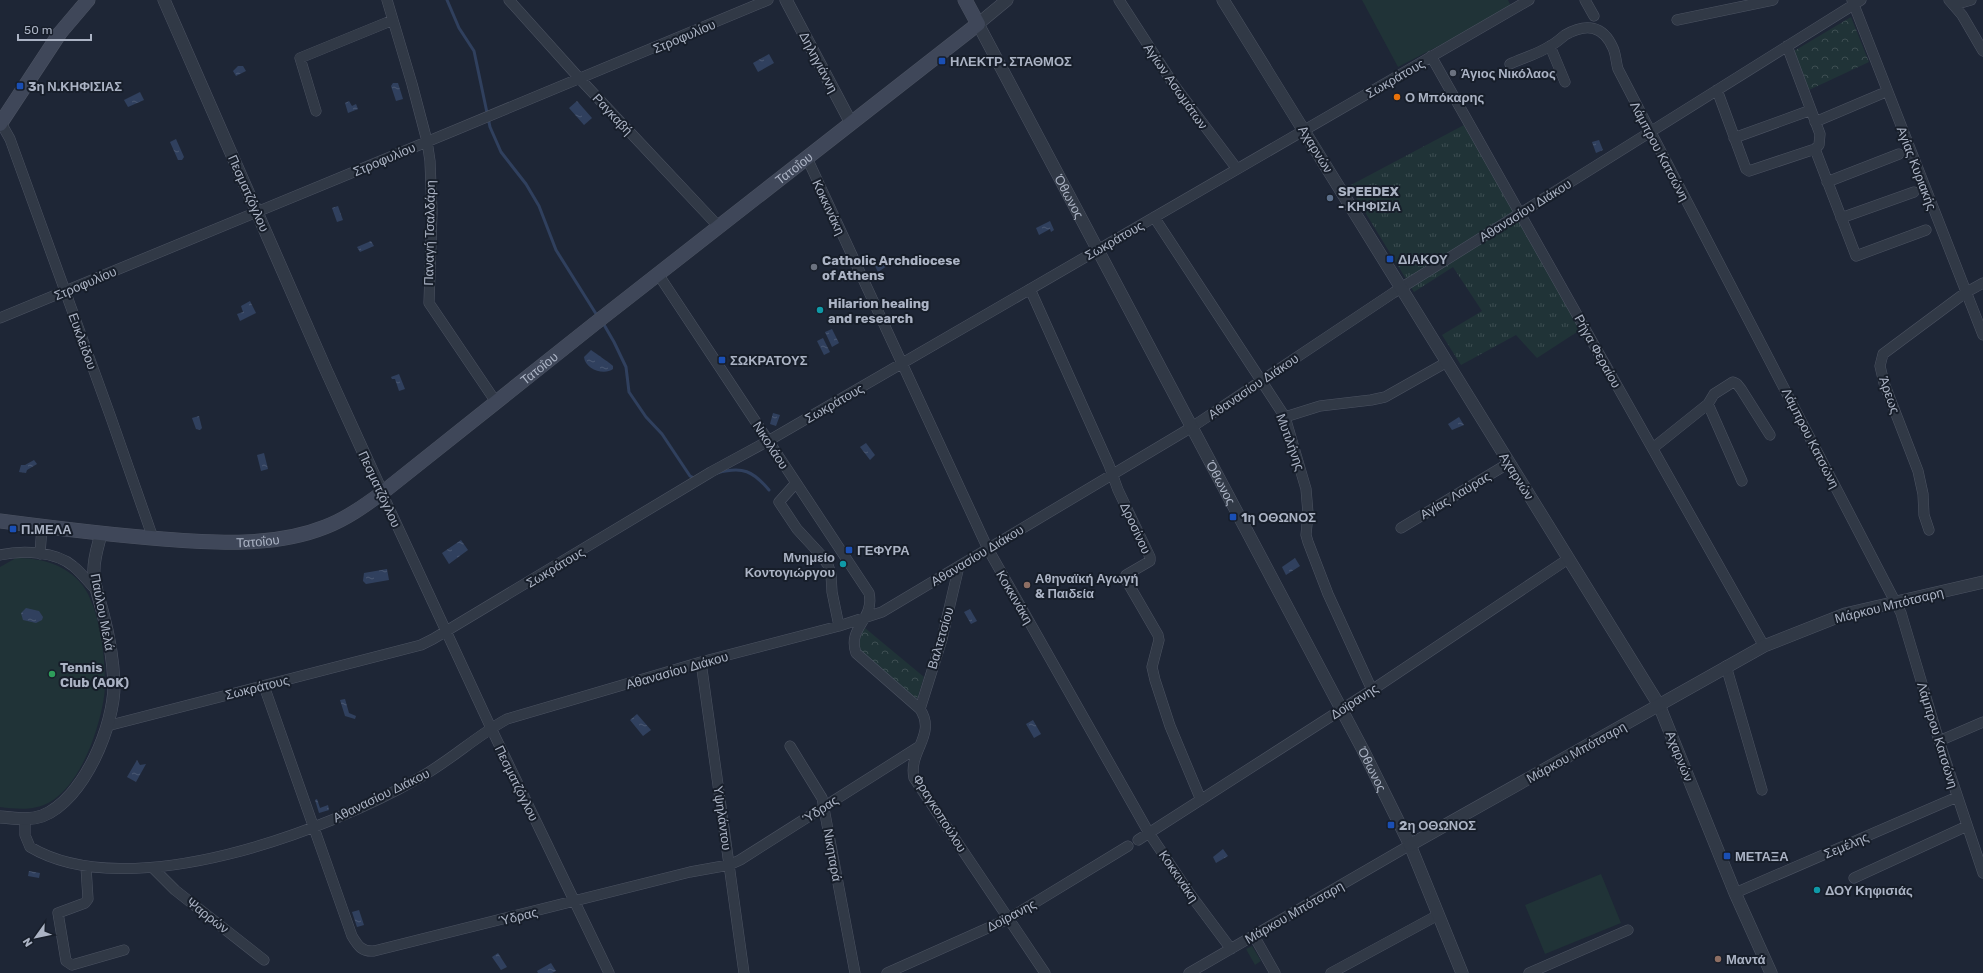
<svg xmlns="http://www.w3.org/2000/svg" width="1983" height="973" font-family="Rubik,sans-serif">
<defs>
<pattern id="grass-tufts" width="24" height="20" patternUnits="userSpaceOnUse"><rect width="24" height="20" fill="#203337"/><path d="M3 7l-1-3M5 7V3M7 7l1-3M15 17l-1-3M17 17v-4M19 17l1-3" fill="none" stroke="#3e4e52"/></pattern>
<pattern id="park-crowns" width="20" height="18" patternUnits="userSpaceOnUse"><rect width="20" height="18" fill="#203337"/><path d="M2 6a3 3 0 1 1 6 0M12 15a3 3 0 1 1 6 0" fill="none" stroke="#3e4e52"/></pattern>
<pattern id="water-ripples" width="26" height="14" patternUnits="userSpaceOnUse"><rect width="26" height="14" fill="#30405e"/><path d="M2 4q2-2 4 0t4 0M15 11q2-2 4 0t4 0" fill="none" stroke="#4b5973"/></pattern>
</defs>
<rect width="100%" height="100%" fill="#1e2636"/>
<path fill="url(#grass-tufts)" d="M1464,125L1580,330L1537,358L1516,335L1461,365L1442,335L1482,311L1453,267L1414,292L1349,186Z"/>
<path fill="url(#park-crowns)" d="M1851,17L1869,62L1809,90L1794,51Z
M865,628L924,677L917,699L862,653C857,644 859,636 865,628Z"/>
<path fill="#203337" d="M1362,0H1508L1512,8L1398,67Z
M16,558C39,558 62,563 79,581C100,602 108,668 104,697C99,730 81,784 50,802C34,811 17,809 0,807V567Z
M1601,874L1621,923L1545,954L1525,905Z
M1252,946L1261,961L1255,965L1246,949Z"/>
<path fill="url(#water-ripples)" d="M769,54L774,63L758,72L753,63Z
M238,66H243L246,71L236,76L233,71Z
M393,83H398L403,99L396,101L391,86Z
M140,92L144,100L128,107L124,100Z
M349,101L352,106L356,104L358,109L348,113L345,103Z
M577,101L592,118L584,125L569,108Z
M176,139L184,157L182,160H178L170,142Z
M1599,140L1603,150L1596,153L1592,142Z
M338,206L343,220L337,222L332,208Z
M1050,221L1054,230L1051,232L1050,229L1039,235L1036,228Z
M371,241L374,246L360,252L357,247Z
M885,256L886,260L890,264L878,272L875,266L878,265L880,260Z
M250,301L256,313L240,321L237,314L243,312L241,306Z
M832,329L839,343L832,347L825,332Z
M823,338L830,352L824,355L817,341Z
M591,350C594,352 610,363 613,366V369C604,376 585,369 584,357Z
M399,374L405,389L399,391L395,379H392L391,377Z
M773,413L780,415L776,426L770,424Z
M199,416L202,428L200,430L196,429L192,418Z
M1459,417L1464,425L1452,430L1448,424Z
M866,443L875,455L870,460L860,447Z
M264,453L268,469L261,471L257,455Z
M34,460L37,464L27,470L26,473L19,472L21,465H25Z
M461,540L468,550L449,564L442,553Z
M1295,558L1300,566L1286,575L1282,567Z
M387,569L389,580L366,584L363,581L364,573Z
M26,608L39,611L43,617L42,620L36,623L23,620L21,613Z
M970,609L977,621L971,624L964,612Z
M345,699L349,713L356,716L355,719L345,716L340,700Z
M637,714L651,730L643,736L630,720Z
M1033,720L1041,734L1034,738L1026,724Z
M137,760L140,765L146,764L136,782L127,777Z
M317,799L320,808L328,805L329,810L319,813L315,800Z
M1223,849L1228,856L1216,863L1213,857Z
M29,871L40,873L39,878L28,876Z
M359,910L364,925L357,927L352,912Z
M498,953L507,967L501,970L492,957Z
M551,963L556,971L552,973H538L537,971Z"/>
<g fill="none" stroke-linecap="round" stroke-linejoin="round">
<path stroke="#30405e" stroke-width="3" d="M447,0L459,28L474,51L490,127L501,152L526,184L539,206L556,250L598,317
M603,323L614,342L626,367L629,392L646,417L662,434L690,476L694,478
M717,473C743,466 753,471 769,490"/>
<g stroke="#4c5362" stroke-width="11">
<path id="minor" d="M387,0L412,84L427,141L430,161L432,212L429,303L496,402
M509,0L580,79L719,227
M1119,0L1174,85L1237,169
M1585,0L1594,16
M1852,0L1983,335
M1949,0L1962,15L1983,51
M1954,5L1971,0
M1677,20L1773,0
M1550,46L1565,82
M1787,46L1820,134L1819,145L1815,149L1856,256L1926,230
M1431,56L1764,646
M1510,64C1523,58 1538,54 1550,46C1556,43 1560,39 1565,35C1586,23 1603,25 1613,48C1616,54 1616,63 1618,69L1901,613L1939,741L1983,873
M1717,90L1746,169L1749,171L1815,149
M316,111L300,58L393,20
M1815,122L1881,94
M1,123L10,139L110,415L153,538
M1734,138L1811,110
M807,158L988,549L1149,833L1190,894L1231,949
M1827,182L1899,154
M1154,217L1285,417L1306,489L1308,513L1306,535L1308,542L1328,594L1372,690
M1841,218L1914,192
M658,274L869,593C875,620 847,627 856,653L920,709C937,735 908,751 914,778L1045,973
M1030,289L1109,465L1118,490L1150,557V561L1126,575L1125,578L1158,635L1159,640L1152,667L1155,680L1170,726L1201,800
M0,318C255,211 513,108 768,0
M1708,404L1742,481
M1285,417L1320,406L1371,400L1385,397L1447,362
M1653,448L1708,404L1714,394L1733,382L1737,384L1741,389L1770,435
M796,483L779,502L797,529L821,555L828,565L831,574L832,592L839,626
M382,493L491,728L609,973
M1401,528L1509,463
M1929,530L1924,515L1923,494L1918,471L1884,383L1880,366L1883,354L1965,293L1983,283
M40,554L42,526
M0,555C22,550 55,551 73,566C82,573 89,583 97,591
M701,662L744,973
M1726,666L1762,790
M264,686L352,936C358,946 362,952 374,951L690,872L729,865L740,860L920,746
M920,709L942,639L959,566
M107,726L421,645L433,639L711,472L768,441L1529,0
M1939,741L1983,722
M790,746L822,798L855,973
M25,819V835L30,847C129,906 327,831 419,778C450,761 476,736 507,719L701,662L839,626L882,612L1192,427L1393,293L1861,0
M1138,840L1372,690L1568,559
M86,867L88,899L85,903L58,913L66,961L72,965L124,950
M153,868L175,890L264,960
M1854,878L1967,826
M1735,893L1957,797
M1254,936L1275,973
M887,973L1008,919L1128,846
M1189,973L1410,845
M1331,973L1438,915
M1529,973L1628,930"/>
</g>
<g stroke="#4c5362" stroke-width="13">
<g id="tertiary">
<path d="M164,0L326,370L382,493"/>
<path d="M786,0L851,123"/>
<path id="s1" d="M1007,0L978,24L1363,750L1410,845L1462,973"/>
<path d="M1223,0L1659,705L1735,893L1771,973"/>
<path d="M0,817C15,818 28,821 42,816C84,800 115,724 114,683C113,660 109,636 103,614C100,601 94,586 94,573C93,560 98,546 101,534"/>
<path d="M1410,845L1764,646L1845,614L1983,582"/>
</g>
</g>
<g stroke="#4c5362" stroke-width="15">
<g id="secondary">
<path d="M0,124L60,33L88,0"/>
<path id="s2" d="M0,521C54,528 108,535 163,539C215,543 275,547 325,527C346,519 364,506 382,493L593,325L978,24L965,0"/>
</g>
</g>
<use href="#minor" stroke="#313946" stroke-width="10"/>
<use href="#tertiary" stroke="#313946" stroke-width="12"/>
<use href="#secondary" stroke="#3f4759" stroke-width="14"/>
</g>
<g fill="#1a4fb4" stroke="#171e2a" stroke-width="1.5">
<rect x="938" y="57" width="8" height="8" rx="2"/>
<rect x="16" y="82" width="8" height="8" rx="2"/>
<rect x="1386" y="255" width="8" height="8" rx="2"/>
<rect x="718" y="356" width="8" height="8" rx="2"/>
<rect x="1229" y="513" width="8" height="8" rx="2"/>
<rect x="9" y="525" width="8" height="8" rx="2"/>
<rect x="845" y="546" width="8" height="8" rx="2"/>
<rect x="1387" y="821" width="8" height="8" rx="2"/>
<rect x="1723" y="852" width="8" height="8" rx="2"/>
</g>
<g fill="#6b7280" stroke="#171e2a" stroke-width="1.5">
<circle cx="1453" cy="73" r="4"/>
<circle cx="814" cy="267" r="4"/>
</g>
<circle fill="#e8710a" stroke="#171e2a" stroke-width="1.5" cx="1397" cy="97" r="4"/>
<circle fill="#5c6f8a" stroke="#171e2a" stroke-width="1.5" cx="1330" cy="198" r="4"/>
<g fill="#0f9aa8" stroke="#171e2a" stroke-width="1.5">
<circle cx="820" cy="310" r="4"/>
<circle cx="843" cy="564" r="4"/>
<circle cx="1817" cy="890" r="4"/>
</g>
<g fill="#8d6e63" stroke="#171e2a" stroke-width="1.5">
<circle cx="1027" cy="585" r="4"/>
<circle cx="1718" cy="959" r="4"/>
</g>
<circle fill="#2e9e5b" stroke="#171e2a" stroke-width="1.5" cx="52" cy="674" r="4"/>
<g text-anchor="middle" stroke-width="4" stroke-linejoin="round" paint-order="stroke">
<g font-size="13" fill="#abb3c4" stroke="#171e2a">
<text transform="translate(684 36) rotate(-23)" y="5">Στροφυλίου</text>
<text transform="translate(819 62) rotate(62)" y="5">Δηληγιάννη</text>
<text transform="translate(1395 78) rotate(-30)" y="5">Σωκράτους</text>
<text transform="translate(1176 86) rotate(55)" y="5">Αγίων Ασωμάτων</text>
<text transform="translate(613 114) rotate(47)" y="5">Ραγκαβή</text>
<text transform="translate(1316 149) rotate(58)" y="5">Αχαρνών</text>
<text transform="translate(1660 151) rotate(62)" y="5">Λάμπρου Κατσώνη</text>
<text transform="translate(384 159) rotate(-23)" y="5">Στροφυλίου</text>
<text dy="5" stroke="none"><textPath href="#s2" startOffset="919">Τατοΐου</textPath></text>
<text transform="translate(1917 168) rotate(69)" y="5">Αγίας Κυριακής</text>
<text transform="translate(249 193) rotate(66)" y="5">Πεσματζόγλου</text>
<text dy="5" stroke="none"><textPath href="#s1" startOffset="233">Όθωνος</textPath></text>
<text transform="translate(829 207) rotate(65)" y="5">Κοκκινάκη</text>
<text transform="translate(1525 210) rotate(-32)" y="5">Αθανασίου Διάκου</text>
<text transform="translate(429 233) rotate(-89)" y="5">Παναγή Τσαλδάρη</text>
<text transform="translate(1114 240) rotate(-30)" y="5">Σωκράτους</text>
<text transform="translate(85 283) rotate(-23)" y="5">Στροφυλίου</text>
<text transform="translate(83 341) rotate(70)" y="5">Ευκλείδου</text>
<text transform="translate(1598 351) rotate(61)" y="5">Ρήγα Φεραίου</text>
<text dy="5" stroke="none"><textPath href="#s2" startOffset="595">Τατοΐου</textPath></text>
<text transform="translate(1253 386) rotate(-34)" y="5">Αθανασίου Διάκου</text>
<text transform="translate(1890 395) rotate(71)" y="5">Άρεως</text>
<text transform="translate(834 403) rotate(-30)" y="5">Σωκράτους</text>
<text transform="translate(1811 438) rotate(63)" y="5">Λάμπρου Κατσώνη</text>
<text transform="translate(1291 442) rotate(70)" y="5">Μυτιλήνης</text>
<text transform="translate(771 445) rotate(57)" y="5">Νικολάου</text>
<text transform="translate(1517 476) rotate(58)" y="5">Αχαρνών</text>
<text dy="5" stroke="none"><textPath href="#s1" startOffset="557">Όθωνος</textPath></text>
<text transform="translate(380 489) rotate(65)" y="5">Πεσματζόγλου</text>
<text transform="translate(1455 495) rotate(-31)" y="5">Αγίας Λαύρας</text>
<text transform="translate(1136 528) rotate(65)" y="5">Δροσίνου</text>
<text dy="5" stroke="none"><textPath href="#s2" startOffset="259">Τατοΐου</textPath></text>
<text transform="translate(977 555) rotate(-31)" y="5">Αθανασίου Διάκου</text>
<text transform="translate(555 567) rotate(-31)" y="5">Σωκράτους</text>
<text transform="translate(1015 597) rotate(60)" y="5">Κοκκινάκη</text>
<text transform="translate(1889 605) rotate(-14)" y="5">Μάρκου Μπότσαρη</text>
<text transform="translate(103 612) rotate(79)" y="5">Παύλου Μελά</text>
<text transform="translate(940 638) rotate(-74)" y="5">Βαλτετσίου</text>
<text transform="translate(677 670) rotate(-16)" y="5">Αθανασίου Διάκου</text>
<text transform="translate(257 687) rotate(-14)" y="5">Σωκράτους</text>
<text transform="translate(1354 701) rotate(-33)" y="5">Δοϊρανης</text>
<text transform="translate(1938 735) rotate(73)" y="5">Λάμπρου Κατσώνη</text>
<text transform="translate(1576 752) rotate(-29)" y="5">Μάρκου Μπότσαρη</text>
<text transform="translate(1680 756) rotate(68)" y="5">Αχαρνών</text>
<text dy="5" stroke="none"><textPath href="#s1" startOffset="881">Όθωνος</textPath></text>
<text transform="translate(517 783) rotate(64)" y="5">Πεσματζόγλου</text>
<text transform="translate(381 795) rotate(-26)" y="5">Αθανασίου Διάκου</text>
<text transform="translate(820 809) rotate(-33)" y="5">Ύδρας</text>
<text transform="translate(940 813) rotate(58)" y="5">Φραγκοπούλου</text>
<text transform="translate(723 818) rotate(82)" y="5">Υψηλάντου</text>
<text transform="translate(1846 845) rotate(-23)" y="5">Σεμέλης</text>
<text transform="translate(833 855) rotate(80)" y="5">Νικηταρά</text>
<text transform="translate(1179 876) rotate(56)" y="5">Κοκκινάκη</text>
<text transform="translate(1294 912) rotate(-30)" y="5">Μάρκου Μπότσαρη</text>
<text transform="translate(208 915) rotate(38)" y="5">Ψαρρών</text>
<text transform="translate(1011 915) rotate(-28)" y="5">Δοϊρανης</text>
<text transform="translate(518 916) rotate(-14)" y="5">Ύδρας</text>
</g>
<g font-size="13" font-weight="bold" fill="#abb3c4" stroke="#171e2a" text-anchor="start">
<text x="950" y="66">ΗΛΕΚΤΡ. ΣΤΑΘΜΟΣ</text>
<text x="1461" y="78">Άγιος Νικόλαος</text>
<text x="28" y="91">3η Ν.ΚΗΦΙΣΙΑΣ</text>
<text x="1405" y="102">Ο Μπόκαρης</text>
<text x="1338" y="196">SPEEDEX<tspan x="1338" dy="15">- ΚΗΦΙΣΙΑ</tspan></text>
<text x="1398" y="264">ΔΙΑΚΟΥ</text>
<text x="822" y="265">Catholic Archdiocese<tspan x="822" dy="15">of Athens</tspan></text>
<text x="828" y="308">Hilarion healing<tspan x="828" dy="15">and research</tspan></text>
<text x="730" y="365">ΣΩΚΡΑΤΟΥΣ</text>
<text x="1241" y="522">1η ΟΘΩΝΟΣ</text>
<text x="21" y="534">Π.ΜΕΛΑ</text>
<text x="857" y="555">ΓΕΦΥΡΑ</text>
<text x="835" y="562" text-anchor="end">Μνημείο<tspan x="835" dy="15">Κοντογιώργου</tspan></text>
<text x="1035" y="583">Αθηναϊκή Αγωγή<tspan x="1035" dy="15">&amp; Παιδεία</tspan></text>
<text x="60" y="672">Tennis<tspan x="60" dy="15">Club (AOK)</tspan></text>
<text x="1399" y="830">2η ΟΘΩΝΟΣ</text>
<text x="1735" y="861">ΜΕΤΑΞΑ</text>
<text x="1825" y="895">ΔΟΥ Κηφισιάς</text>
<text x="1726" y="964">Μαντά</text>
</g>
</g>
<g transform="translate(36 937) rotate(237)" stroke="#171e2a" stroke-width="3" paint-order="stroke">
<path d="M0-3L7 15L0 10L-7 15Z" fill="#abb3c4"/>
<text y="-6" font-size="11" font-weight="bold" text-anchor="middle" fill="#abb3c4">N</text>
</g>
<path d="M18 34v6h73v-6" fill="none" stroke="#abb3c4" stroke-width="2"/>
<text x="24" y="34" font-size="12" fill="#abb3c4" stroke="#171e2a" stroke-width="3" paint-order="stroke">50 m</text>
</svg>
